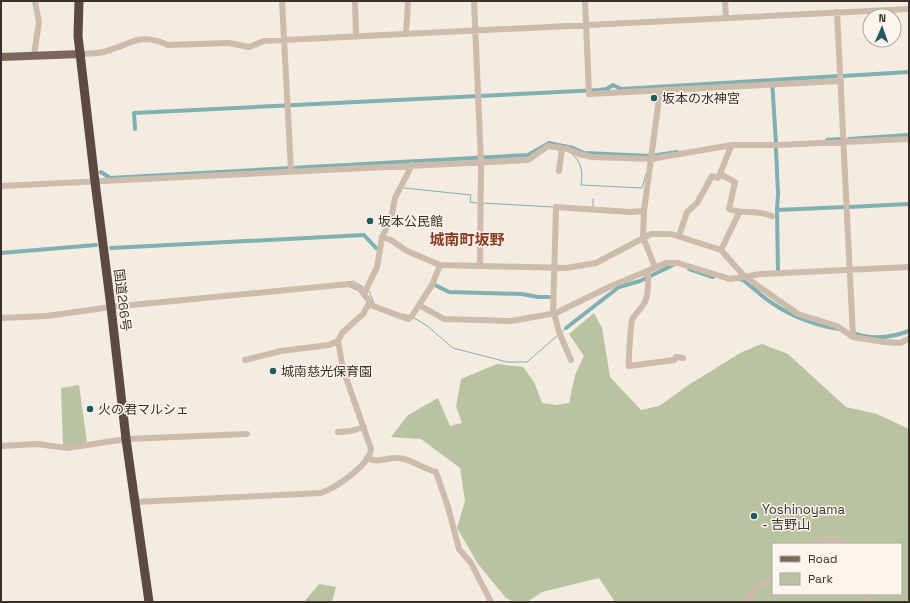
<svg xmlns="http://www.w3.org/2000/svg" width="910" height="603" font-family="'Space Grotesk','Noto Sans JP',sans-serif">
<rect width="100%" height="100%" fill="#f4ebe1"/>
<path fill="#b8c4a0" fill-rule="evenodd" d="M594,313L602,328L610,377L641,410L659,406L690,384L742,352L762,344L788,354L846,407L877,414L909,429V599L905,602H615L599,578L542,592L527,602H514L506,598L478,564L457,528L465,501L460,468L421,439L391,437L408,415L438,398L450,426L462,423L456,406L461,379L497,364L523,367L534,382L542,403L556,405L569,403L575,375L584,356L569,334ZM773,544H901V594H773Z
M79,385L87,443L63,446L61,388Z
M319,584L336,587L332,602H304Z"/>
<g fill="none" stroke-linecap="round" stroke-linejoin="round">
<path stroke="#7fb0b2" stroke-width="1" d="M572,154C582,162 583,173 581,185L642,188L646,174
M404,188L471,195L470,202L477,203
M593,199V207
M482,203L553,207
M350,282L353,281L365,288
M369,291L374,303
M403,314L409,316
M414,318L426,325L453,348L507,362H527L558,335
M562,332L566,328"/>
<path stroke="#7fb0b2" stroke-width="4" d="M843,76L909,72
M135,129L134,113L599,90L607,89L613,85L621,89L772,80
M849,139L909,135
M827,140L840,139
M776,143L772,80L839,76
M776,149L778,194L777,210L845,207
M101,172L110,178L528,155L549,143L573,148L584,153L651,156L677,152
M849,207L909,204
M777,210L778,271
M111,248L364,235L376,248
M1,253L96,245
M689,269L713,277
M739,279L743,280C753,287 762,297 772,303C791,316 816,326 839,329
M435,285L449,292L522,294L538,297H549
M566,328L619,287L640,281L673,265
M851,332C870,340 890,338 909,331"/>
<path stroke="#cdbbac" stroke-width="6" d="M282,1L291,171
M355,1L356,37
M474,1L481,162L480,265
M585,1L589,94L841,81
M725,1L726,18
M837,12L853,337
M406,34L408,1
M81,54C88,53 96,54 103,52C129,46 139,31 168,45L229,43L249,47L264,41L909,9
M34,55L39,22L35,1
M559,171L562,148
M720,174L731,146
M1,186L528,160L548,146L567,149L579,154L592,157L651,159L732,145H778L909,139
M679,236L687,212L697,203L712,176L718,178L720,174L735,182L729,209C744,215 756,209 772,216
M382,237L391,240L407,251L440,265L566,268L596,263L651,234H671L721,250L744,276L798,314L837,326L853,337L884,342L900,343L909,339
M721,250L739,213
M655,267L643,237L644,211L660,91
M648,271C648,280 649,291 646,299C644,307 636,312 632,320C631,323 628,363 629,366L674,360L676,357L683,358
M364,294L377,267L382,237L391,219L395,198L412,165
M419,305L432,285L440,265
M554,313L559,332L571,360
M553,314L556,207L630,212L644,211
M1,318L47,316L111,307L349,284L360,289L373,306L408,319L412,316L419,305L444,319L511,321L556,313L609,287L666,263H678L730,279L761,274L909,267
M245,360L281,351L329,345L338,341L342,333L363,314L370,302
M338,432L351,431L364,427
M1,446L37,444L67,448L126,439L247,434
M367,458C379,464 386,457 398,458C410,458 423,469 436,472L448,507L459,549L471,563L491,602
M135,502L321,493C335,488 370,465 371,449L343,369L338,341
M814,544C824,539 837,537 846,544
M867,594L869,602
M743,602L761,585L773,579"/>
<path stroke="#7d675c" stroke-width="8" d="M1,57L81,54"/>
<path stroke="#5c4a42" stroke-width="9" d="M79,1L78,36L95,182L111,307L126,439L149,602"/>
</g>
<g fill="#1f5a5e" stroke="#fbf5ee" stroke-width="1.5">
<circle cx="654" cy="98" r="4"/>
<circle cx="370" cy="221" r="4"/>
<circle cx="273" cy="371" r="4"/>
<circle cx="90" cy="409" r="4"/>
<circle cx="754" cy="516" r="4"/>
</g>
<g text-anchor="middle" stroke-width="3" stroke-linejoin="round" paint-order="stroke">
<g font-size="13" fill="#3b302b" stroke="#fbf5ee" text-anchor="start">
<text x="662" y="103">坂本の水神宮</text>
<text x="378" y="226">坂本公民館</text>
<text x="281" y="376">城南慈光保育園</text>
<text x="98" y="414">火の君マルシェ</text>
<text x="762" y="514">Yoshinoyama<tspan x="762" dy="15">- 吉野山</tspan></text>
</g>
<g font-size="13" fill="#3b302b" stroke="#fbf5ee">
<text transform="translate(123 300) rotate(83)" y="5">国道266号</text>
</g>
<g font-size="15" font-weight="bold" fill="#8c3b22" stroke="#fbf5ee">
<text x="467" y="245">城南町坂野</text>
</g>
</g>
<rect width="910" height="603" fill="none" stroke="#3b302b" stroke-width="4"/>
<rect x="772" y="543" width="130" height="52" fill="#fbf5ee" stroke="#aea6a0"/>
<rect x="780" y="556" width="20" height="6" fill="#7d675c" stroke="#aea6a0"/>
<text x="808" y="563" font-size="12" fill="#3b302b">Road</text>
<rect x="780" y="573" width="20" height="12" fill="#b8c4a0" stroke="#aea6a0"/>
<text x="808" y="583" font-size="12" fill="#3b302b">Park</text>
<g transform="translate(882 28) rotate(2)"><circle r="19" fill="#fbf5ee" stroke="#aea6a0"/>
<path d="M0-3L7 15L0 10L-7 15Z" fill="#1f5a5e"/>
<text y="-6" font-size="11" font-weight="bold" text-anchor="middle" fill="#3b302b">N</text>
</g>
</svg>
